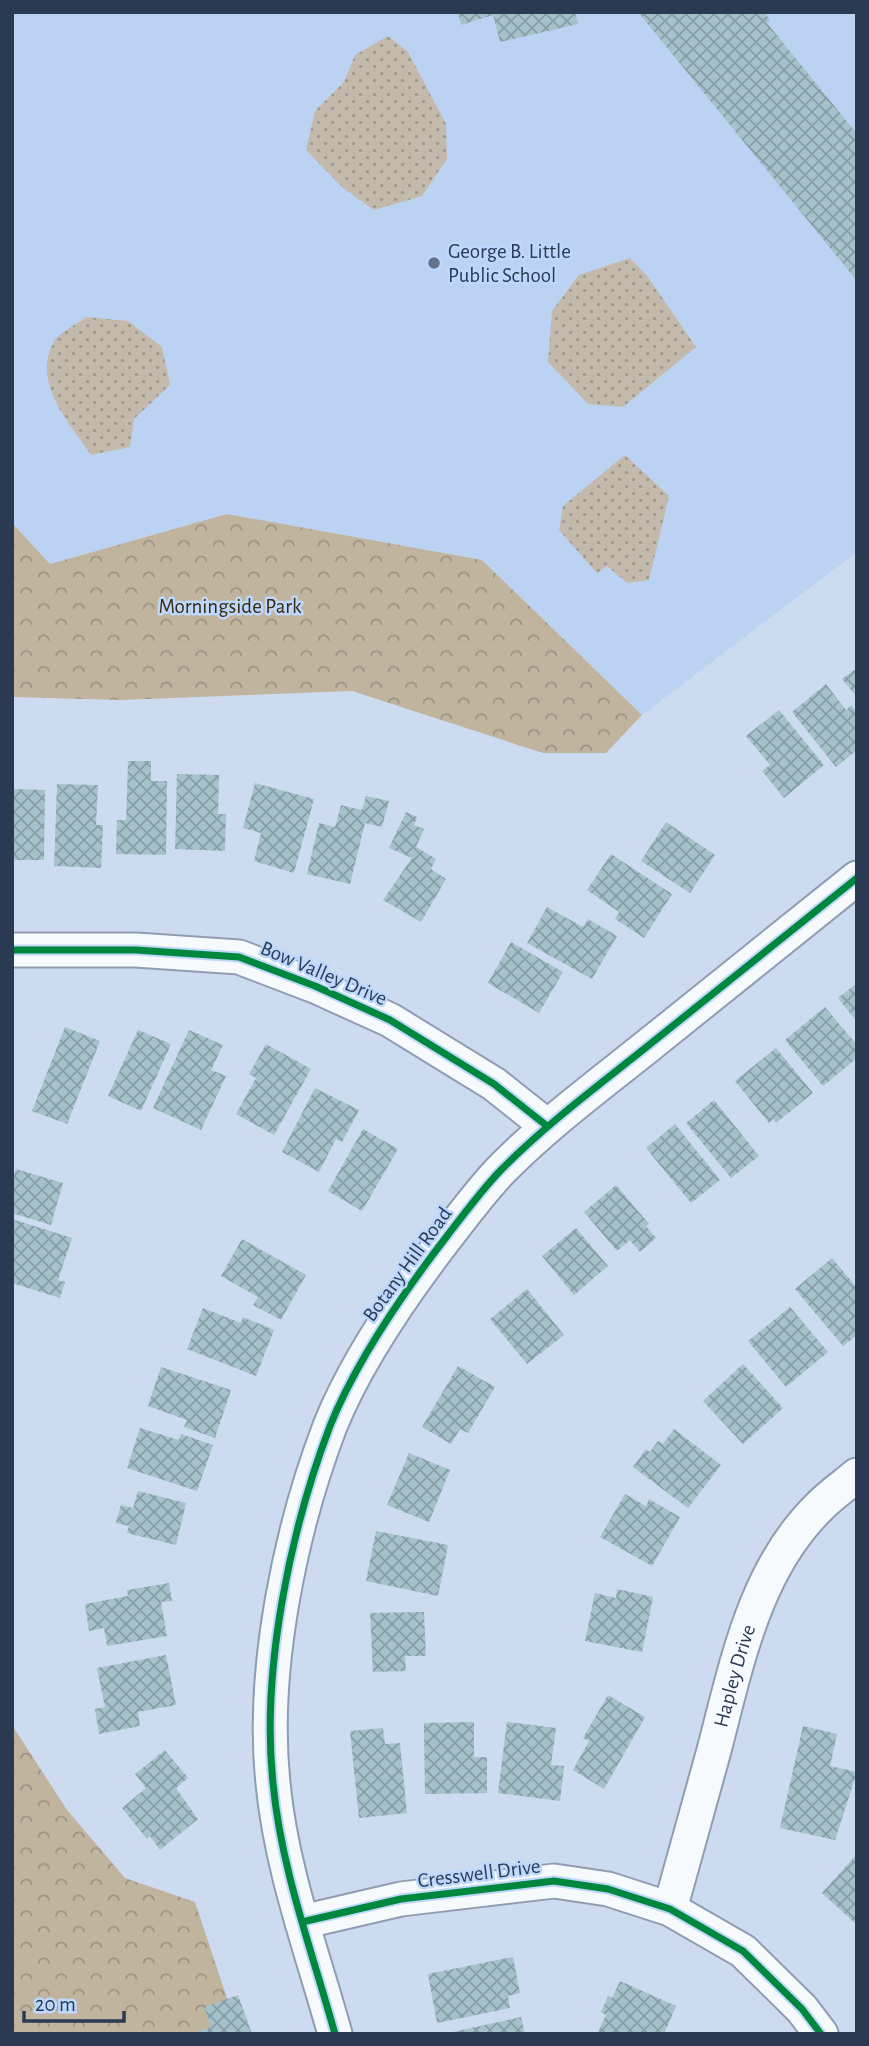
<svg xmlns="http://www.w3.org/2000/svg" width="869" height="2046" font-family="'Alegreya Sans',sans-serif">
<defs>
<pattern id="grass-dots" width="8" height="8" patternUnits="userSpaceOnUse" patternTransform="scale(1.75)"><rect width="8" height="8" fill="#c3baab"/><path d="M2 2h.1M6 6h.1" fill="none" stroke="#9f988e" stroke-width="1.8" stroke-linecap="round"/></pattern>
<pattern id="forest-crowns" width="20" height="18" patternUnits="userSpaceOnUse" patternTransform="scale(1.75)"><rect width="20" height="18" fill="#c1b49f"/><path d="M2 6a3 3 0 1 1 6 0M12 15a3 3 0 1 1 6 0" fill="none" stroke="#9d9384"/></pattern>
<pattern id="building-cross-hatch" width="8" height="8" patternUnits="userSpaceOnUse" patternTransform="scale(1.75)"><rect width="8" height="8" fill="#a5c1ca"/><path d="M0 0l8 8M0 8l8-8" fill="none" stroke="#879ea7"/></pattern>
</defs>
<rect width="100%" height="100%" fill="#ccdbef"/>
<path fill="#bcd2f2" d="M12,12H857V552L642,715L482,560L227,514L50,564L12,523Z"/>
<path fill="url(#grass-dots)" d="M388,36L408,52L446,124L447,159L422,196L374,210L343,188L306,150L315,111L344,82L355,55Z
M630,258L648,277L696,347L623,407L588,404L548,362L552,311L579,275Z
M87,317L128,321L162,347L170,385L134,419L130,447L91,455C70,423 32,384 53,343C58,333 77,324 87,317Z
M625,455L669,496L649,580L627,583L607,566L597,573L559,530L563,506Z"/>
<path fill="url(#forest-crowns)" d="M227,514L482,560L642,715L606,753H543L352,691L121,700L12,697V523L50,564Z
M12,1725L67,1810L125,1878L195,1902L232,2013L216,2034H12Z"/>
<path fill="url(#building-cross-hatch)" d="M458,12H575L578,24L500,42L493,15L461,25Z
M638,12H764L770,20L767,23L857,134V281Z
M857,668V697L842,679Z
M826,684L846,710L851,705L857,712V750L836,767L792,712Z
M779,710L824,765L784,798L762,771L770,765L746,736Z
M128,761H151V781H167L166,855L116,854L117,820H126Z
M177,774L219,775L218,814H226L225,851L175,849Z
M255,783L314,799L294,873L254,861L261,833L243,828Z
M57,784L98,785L96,825H103L101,868L54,866Z
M12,789L45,790L44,860H12Z
M366,796L389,801L382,827L365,823L350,884L307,874L319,823L335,827L341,805L362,810Z
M406,812L417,817L414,825L424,829L416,847L436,859L431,869L446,879L421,922L383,900L412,858L389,848Z
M666,822L715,855L690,893L641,861Z
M611,854L672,894L644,938L615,919L619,912L587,890Z
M547,907L583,927L588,919L617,936L592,979L527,943Z
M511,942L563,972L539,1013L488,983Z
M857,983V1022L838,998Z
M825,1007L857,1045V1058L823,1086L785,1040Z
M65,1027L100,1041L67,1124L32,1111Z
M138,1030L171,1044L141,1111L108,1096Z
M189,1030L223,1045L211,1070L226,1076L201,1130L153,1108Z
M266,1044L311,1069L274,1135L236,1114L256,1078L249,1074Z
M776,1048L813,1093L776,1123L773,1119L769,1123L735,1081Z
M315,1088L359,1110L342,1142L336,1139L319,1172L282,1152Z
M714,1100L759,1156L731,1178L686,1123Z
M675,1124L720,1180L691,1203L646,1148Z
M363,1129L398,1149L362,1211L328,1191Z
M16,1169L63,1183L51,1225L12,1213V1181Z
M616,1185L649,1224L646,1226L656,1238L640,1252L630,1240L617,1251L584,1212Z
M12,1219L72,1238L58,1280L65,1282L60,1298L12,1283L14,1266H12Z
M576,1228L608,1266L574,1295L542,1256Z
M242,1239L306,1275L281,1320L253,1305L258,1297L221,1276Z
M832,1258L857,1288V1335L843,1346L795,1289Z
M527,1289L564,1335L527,1364L490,1319Z
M790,1307L828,1352L786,1387L748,1341Z
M203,1308L241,1323L243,1317L274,1330L256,1376L187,1349Z
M743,1364L783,1408L743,1444L703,1401Z
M458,1366L495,1387L468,1433L460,1429L451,1444L422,1427Z
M161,1367L231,1390L215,1438L184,1427L187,1420L148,1406Z
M140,1428L179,1440L181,1434L213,1445L197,1491L127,1468Z
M674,1429L721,1465L688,1508L633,1467L646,1449L650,1452L658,1441L663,1444Z
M409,1453L450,1470L429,1522L387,1505Z
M138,1491L186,1503L176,1545L127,1533L129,1526L116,1523L121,1505L133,1508Z
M625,1494L646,1506L649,1499L680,1517L652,1566L600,1537Z
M376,1531L448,1545L438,1596L366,1581Z
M169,1583L172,1601L161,1602L167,1636L107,1646L104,1628L89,1631L85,1604L128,1596L127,1590Z
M617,1589L653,1597L642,1652L585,1641L595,1593L616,1598Z
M424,1612L426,1656H405L406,1671L373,1672L370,1613Z
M166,1655L176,1705L138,1712L140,1726L99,1734L95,1709L105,1707L97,1668Z
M608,1695L645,1717L604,1789L573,1770L589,1741L583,1738Z
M474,1722V1757H487V1793L425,1794L424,1723Z
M507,1722L556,1728L551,1765L564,1766L560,1801L498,1793Z
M803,1726L837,1734L830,1766L857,1772L835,1840L780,1828Z
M383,1728L385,1744L400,1743L407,1813L359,1818L350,1731Z
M165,1750L188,1778L176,1788L198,1819L160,1850L150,1836L147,1839L122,1808L146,1788L135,1774Z
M857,1854V1925L822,1893Z
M513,1957L520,1993L508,1996L510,2008L437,2023L428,1974Z
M620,1981L676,2006L664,2034H597L606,2015L601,2012L608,1996L612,1998Z
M238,1995L252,2034H192L211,2027L204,2007Z
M521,2017L525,2034H448V2033Z"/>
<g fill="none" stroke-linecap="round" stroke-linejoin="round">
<g stroke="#909db1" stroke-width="37">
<g id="minor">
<path d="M12,950H136L239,957L315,986L390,1020L494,1084L547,1126"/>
<path id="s1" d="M670,1909C684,1857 699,1806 713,1754C736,1668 753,1571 820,1506C831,1495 845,1485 857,1475"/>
<path d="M302,1922L401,1899L554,1881L608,1889L670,1909L743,1951L802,2009L821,2034"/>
<path d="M335,2034C312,1951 281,1869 273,1783C261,1671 290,1531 330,1426C357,1359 403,1293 447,1236C464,1214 481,1191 500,1171C544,1126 595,1088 644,1049C715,992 786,935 857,878"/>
</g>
</g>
<use href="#minor" stroke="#f7fafd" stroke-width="33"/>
<g stroke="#bed8fd" stroke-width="11">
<path id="cycleway" d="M12,950H136L239,957L315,986L390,1020L494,1084L547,1126
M302,1922L401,1899L554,1881L608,1889L670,1909L743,1951L802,2009L821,2034
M335,2034C312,1951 281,1869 273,1783C261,1671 290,1531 330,1426C357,1359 403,1293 447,1236C464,1214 481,1191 500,1171C544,1126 595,1088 644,1049C715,992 786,935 857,878"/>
</g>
<use href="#cycleway" stroke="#00873e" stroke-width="7"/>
</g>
<circle fill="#63728a" stroke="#bed8fd" stroke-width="2.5" cx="434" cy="263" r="7"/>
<g text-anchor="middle" stroke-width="5" stroke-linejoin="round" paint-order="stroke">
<g font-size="21" fill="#2a3a53" stroke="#bed8fd" text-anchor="start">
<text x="448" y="258">George B. Little<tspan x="448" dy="24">Public School</tspan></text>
</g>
<g font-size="21" fill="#38280f" stroke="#bed8fd">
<text x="230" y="613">Morningside Park</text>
</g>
<g font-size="21" fill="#2a3a53" stroke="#bed8fd">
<text transform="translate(324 973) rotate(23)" y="7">Bow Valley Drive</text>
<text transform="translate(407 1264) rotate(-54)" y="7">Botany Hill Road</text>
<text dy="7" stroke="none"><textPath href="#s1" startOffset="242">Hapley Drive</textPath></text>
<text transform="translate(479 1873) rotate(-7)" y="7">Cresswell Drive</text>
</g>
</g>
<rect width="869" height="2046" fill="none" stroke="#2a3a53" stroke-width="28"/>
<path d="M24 2011v10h100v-10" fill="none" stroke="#2a3a53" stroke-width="3.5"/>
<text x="35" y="2011" font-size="21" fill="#2a3a53" stroke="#bed8fd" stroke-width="5" paint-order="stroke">20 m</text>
</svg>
